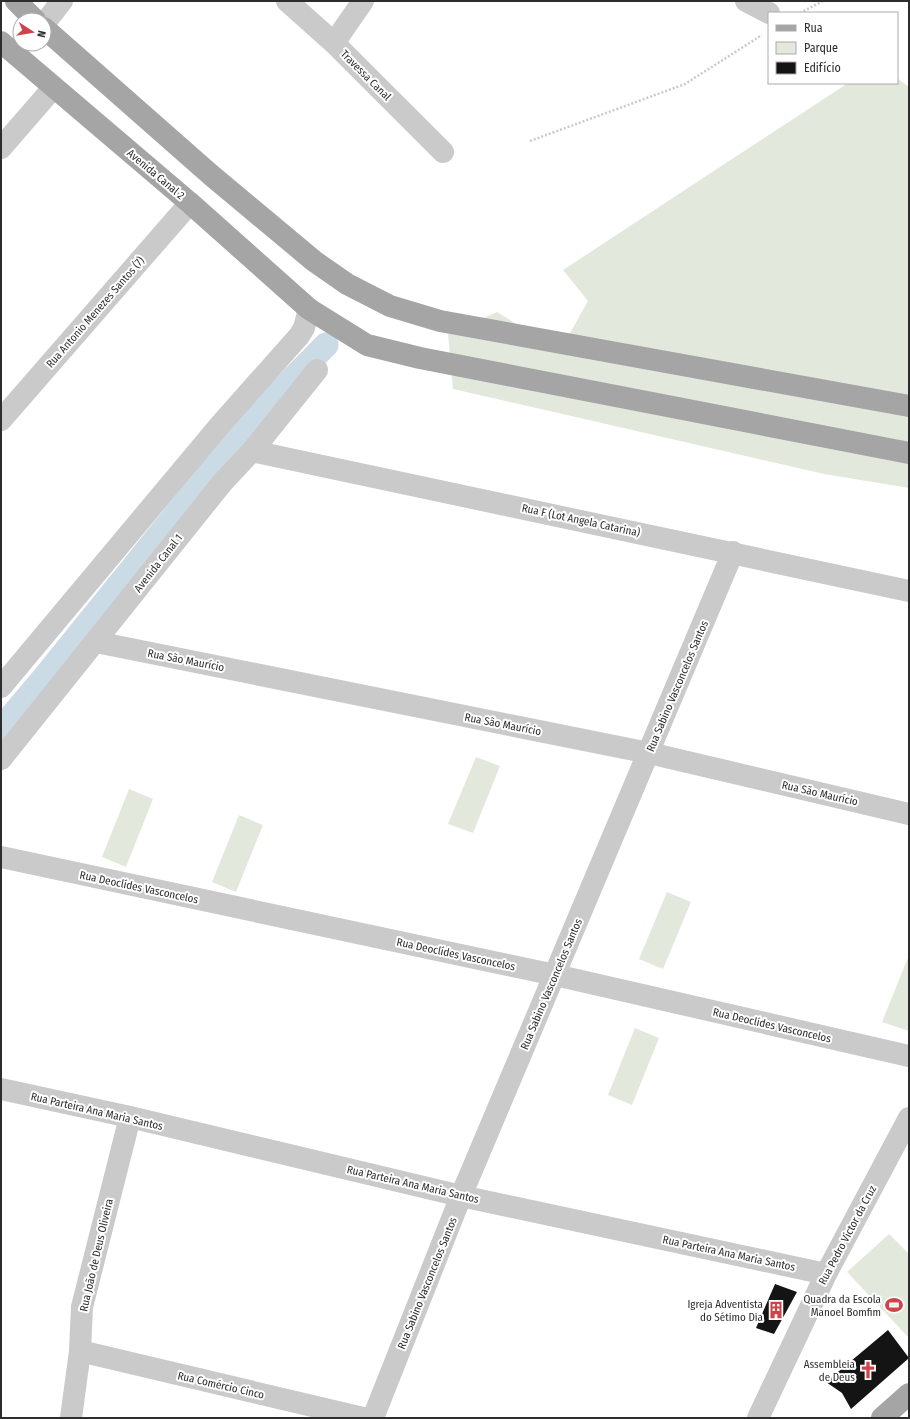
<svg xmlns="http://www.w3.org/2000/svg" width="910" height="1419" font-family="'Fira Sans Condensed',sans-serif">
<rect width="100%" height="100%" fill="#fff"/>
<path fill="#e2e9dc" d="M897,78L909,87V488L824,474L453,389L448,334L497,312L560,351L588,301L563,270L848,83H897Z
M476,757L500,766L473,833L448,824Z
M129,789L153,799L126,867L102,857Z
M239,815L263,825L236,892L212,882Z
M667,892L691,902L663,969L639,959Z
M909,955V1031L882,1022Z
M635,1028L659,1038L632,1105L608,1095Z
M889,1234L909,1254V1338L847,1272Z"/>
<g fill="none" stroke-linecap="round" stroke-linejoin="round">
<path stroke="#cadbe6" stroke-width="25" d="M1,729L44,678L253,419L326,345"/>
</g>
<path fill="#141414" d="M775,1284L797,1292L774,1334L756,1328Z
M888,1330L909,1358L851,1409L842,1393L826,1382Z"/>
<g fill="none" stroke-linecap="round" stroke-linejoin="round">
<path stroke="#cacaca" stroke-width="2.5" stroke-dasharray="2 2" stroke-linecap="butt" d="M800,13L823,1
M530,141L685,84L762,35"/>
<path stroke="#cacaca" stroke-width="22" d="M287,1L334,43L443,152
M746,1L769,13
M44,24L62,1
M334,43L363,1
M1,148L53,88
M1,420L190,203
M252,451L909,591
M96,642L649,753L909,814
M1,687L220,425L299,336L304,328L309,309
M1,759L222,483L252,451L317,370
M1,857L555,975L909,1056
M1,1089L130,1117L461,1196L826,1274
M80,1351L363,1418
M71,1418L80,1351L82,1307L130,1117
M373,1418L461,1196L733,552
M758,1418L826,1274L909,1118"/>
<path stroke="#a5a5a5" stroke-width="22" d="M16,1L35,20
M44,28L211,175L314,261L347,284L390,306L440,321L909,406
M1,42L190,203L309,309L367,345L420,358L909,453
M882,1418L909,1394"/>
</g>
<defs>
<g id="stadium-bare" transform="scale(1.38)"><path d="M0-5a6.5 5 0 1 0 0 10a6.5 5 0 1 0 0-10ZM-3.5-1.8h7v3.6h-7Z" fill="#cf444a" stroke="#fff" stroke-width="2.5" paint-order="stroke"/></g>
<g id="building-bare" transform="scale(1.38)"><path d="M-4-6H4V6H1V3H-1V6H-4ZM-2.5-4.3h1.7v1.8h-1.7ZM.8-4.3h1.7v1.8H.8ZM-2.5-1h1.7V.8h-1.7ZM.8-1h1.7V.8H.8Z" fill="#cf444a" stroke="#fff" stroke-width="2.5" paint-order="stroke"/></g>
<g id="church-bare" transform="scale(1.38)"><path d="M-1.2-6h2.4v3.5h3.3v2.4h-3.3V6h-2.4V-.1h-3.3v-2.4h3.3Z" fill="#cf444a" stroke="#fff" stroke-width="2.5" paint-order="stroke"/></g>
</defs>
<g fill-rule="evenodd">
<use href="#stadium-bare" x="894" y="1305"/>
<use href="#building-bare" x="776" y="1310"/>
<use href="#church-bare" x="868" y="1370"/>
</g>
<g text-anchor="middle" stroke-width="4" stroke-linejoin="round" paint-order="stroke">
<g font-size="11" fill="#2d2d2d" stroke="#fff">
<text transform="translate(366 75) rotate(45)" y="4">Travessa Canal</text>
<text transform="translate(156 174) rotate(40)" y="4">Avenida Canal 2</text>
<text transform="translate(95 312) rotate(-49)" y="4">Rua Antonio Menezes Santos (7)</text>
<text transform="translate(581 520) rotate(12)" y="4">Rua F (Lot Angela Catarina)</text>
<text transform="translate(158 563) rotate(-52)" y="4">Avenida Canal 1</text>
<text transform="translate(186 660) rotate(11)" y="4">Rua São Maurício</text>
<text transform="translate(677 686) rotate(-67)" y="4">Rua Sabino Vasconcelos Santos</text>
<text transform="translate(503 724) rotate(11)" y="4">Rua São Maurício</text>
<text transform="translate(820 793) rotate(13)" y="4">Rua São Maurício</text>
<text transform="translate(139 887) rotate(12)" y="4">Rua Deoclídes Vasconcelos</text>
<text transform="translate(456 954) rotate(12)" y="4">Rua Deoclídes Vasconcelos</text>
<text transform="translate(551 984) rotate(-67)" y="4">Rua Sabino Vasconcelos Santos</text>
<text transform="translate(772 1025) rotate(13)" y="4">Rua Deoclídes Vasconcelos</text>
<text transform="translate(97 1111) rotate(13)" y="4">Rua Parteira Ana Maria Santos</text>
<text transform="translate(413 1184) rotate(13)" y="4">Rua Parteira Ana Maria Santos</text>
<text transform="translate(847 1235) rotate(-62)" y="4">Rua Pedro Victor da Cruz</text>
<text transform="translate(729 1253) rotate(12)" y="4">Rua Parteira Ana Maria Santos</text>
<text transform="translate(96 1255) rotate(-77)" y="4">Rua João de Deus Oliveira</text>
<text transform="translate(427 1283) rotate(-68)" y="4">Rua Sabino Vasconcelos Santos</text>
<text transform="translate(221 1385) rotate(13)" y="4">Rua Comércio Cinco</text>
</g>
<g font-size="11" fill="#2d2d2d" stroke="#fff" text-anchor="end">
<text x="881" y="1303">Quadra da Escola<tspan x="881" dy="13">Manoel Bomfim</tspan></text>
<text x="763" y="1308">Igreja Adventista<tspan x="763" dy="13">do Sétimo Dia</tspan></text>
<text x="855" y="1368">Assembleia<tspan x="855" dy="13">de Deus</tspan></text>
</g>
</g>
<rect width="910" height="1419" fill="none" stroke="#2d2d2d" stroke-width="4"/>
<rect x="768" y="12" width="130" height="72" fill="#ffffff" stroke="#ababab"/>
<rect x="776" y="25" width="20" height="6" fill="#a5a5a5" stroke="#ababab"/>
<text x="804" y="32" font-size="12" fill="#2d2d2d">Rua</text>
<rect x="776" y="42" width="20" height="12" fill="#e2e9dc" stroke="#ababab"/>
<text x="804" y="52" font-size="12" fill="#2d2d2d">Parque</text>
<rect x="776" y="62" width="20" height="12" fill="#141414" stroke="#ababab"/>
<text x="804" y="72" font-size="12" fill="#2d2d2d">Edifício</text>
<g transform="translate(32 32) rotate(102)"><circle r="19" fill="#ffffff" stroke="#ababab"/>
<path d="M0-3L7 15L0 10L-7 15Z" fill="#cf444a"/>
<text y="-6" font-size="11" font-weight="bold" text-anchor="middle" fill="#2d2d2d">N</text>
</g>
</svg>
